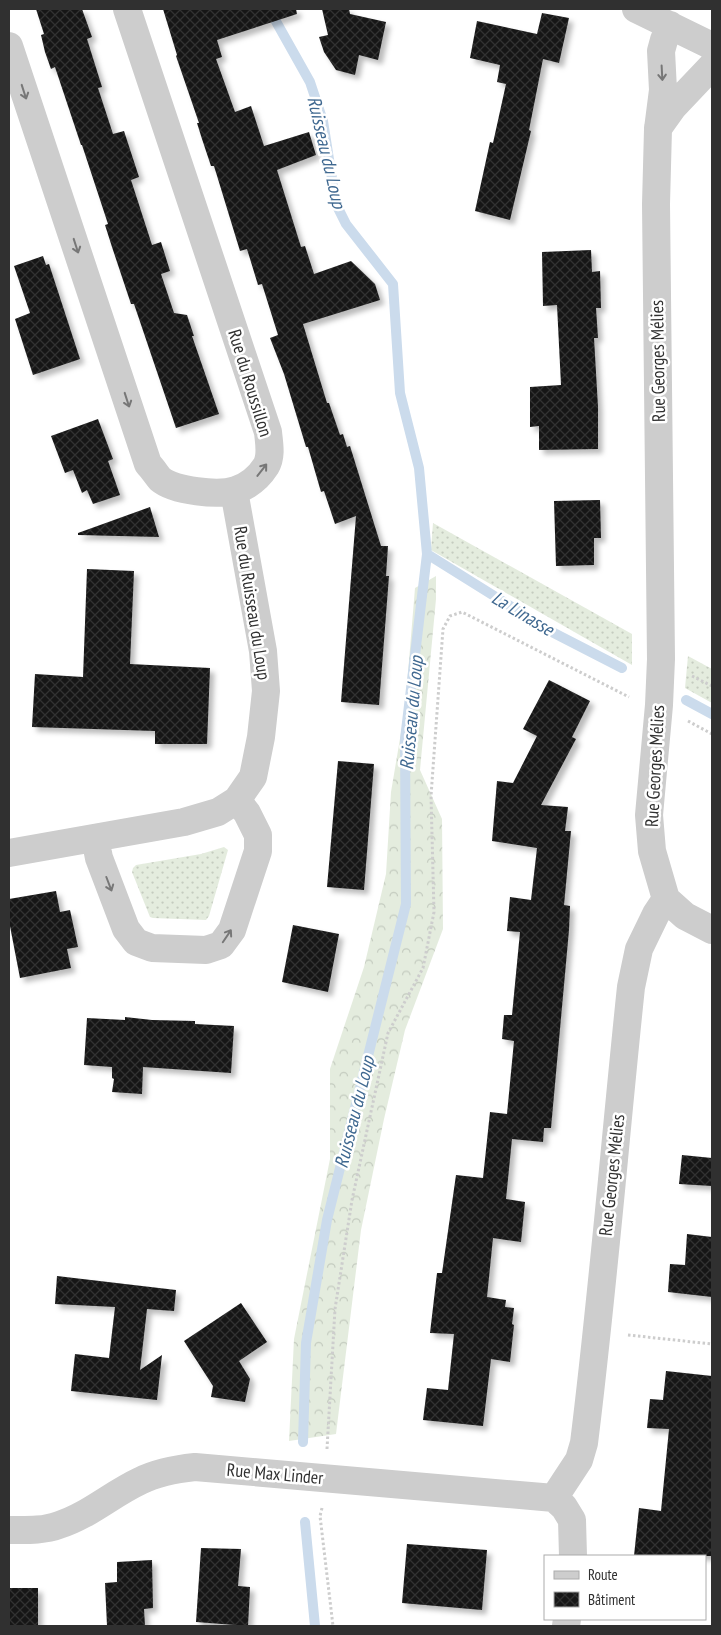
<svg xmlns="http://www.w3.org/2000/svg" width="721" height="1635" font-family="'PT Sans Narrow',sans-serif">
<defs>
<pattern id="grass-dots" width="8" height="8" patternUnits="userSpaceOnUse" patternTransform="scale(1.25)"><rect width="8" height="8" fill="#e4ecde"/><path d="M2 2h.1M6 6h.1" fill="none" stroke="#c4cbbf" stroke-width="1.8" stroke-linecap="round"/></pattern>
<pattern id="forest-crowns" width="20" height="18" patternUnits="userSpaceOnUse" patternTransform="scale(1.25)"><rect width="20" height="18" fill="#e4ecde"/><path d="M2 6a3 3 0 1 1 6 0M12 15a3 3 0 1 1 6 0" fill="none" stroke="#c4cbbf"/></pattern>
<pattern id="building-cross-hatch" width="8" height="8" patternUnits="userSpaceOnUse" patternTransform="scale(1.25)"><rect width="8" height="8" fill="#171717"/><path d="M0 0l8 8M0 8l8-8" fill="none" stroke="#303030"/></pattern>
<filter id="shadow"><feDropShadow dx="4.5" dy="4.5" stdDeviation="2.5" flood-color="#0004"/></filter>
</defs>
<rect width="100%" height="100%" fill="#fff"/>
<path fill="url(#grass-dots)" d="M433,523L632,634V665L431,550Z
M688,656L712,669V703L685,688Z
M224,847L228,850L209,916L206,920L153,918L150,917L132,872L133,868L136,865L201,854Z"/>
<path fill="url(#forest-crowns)" d="M436,576V599L420,770L442,819L443,929L405,1030L384,1119L361,1230L336,1434L289,1441L294,1339L330,1159V1069L364,967L386,874L391,792L405,709L415,588Z"/>
<g fill="none" stroke-linecap="round" stroke-linejoin="round">
<path stroke="#cbdbec" stroke-width="10" d="M269,9L310,82L323,121L336,204L346,224L393,284L400,393L419,468L427,554L405,739L406,904L327,1220L306,1343L303,1442
M427,554L550,631L622,668
M686,700L712,714
M305,1522L315,1626"/>
</g>
<path fill="url(#building-cross-hatch)" filter="url(#shadow)" d="M36,9H82L92,37L87,39L102,87L98,88L113,134L124,131L139,177L131,180L152,245L161,242L170,271L161,274L174,313L187,315L194,336H192L219,414L176,428L134,304H131L112,247L105,225L108,224L82,145H81L55,67L51,69L45,52L41,35L44,34Z
M163,9H296L297,14L217,40L222,57L216,59L235,112L251,106L264,146L309,132L316,155L277,170L301,247L305,246L314,274L351,261L375,284L380,300L303,324L327,403H329L340,435L343,434L347,447L350,446L381,546H388L386,576H389L379,705L341,702L356,516L335,524L324,491L321,492L308,447H306L284,374L270,338L278,335L262,284L258,285L247,249L240,251L214,166H211L202,139L197,123H199L176,56L177,55Z
M322,9H349L350,14L386,22L378,60L359,55L355,75L336,70L324,52L319,37L328,35Z
M542,13L569,18L559,63L543,59L529,130L531,131L510,220L475,211L490,142L493,143L506,84L497,82L500,65L470,58L477,21L537,34Z
M591,250L592,272L600,271L601,308H596L598,338H594L598,407V449L539,450V426L530,427V387L561,385L557,305L543,306L542,252Z
M43,256L46,265L49,264L80,359L33,375L15,319L30,313L14,266Z
M98,419L113,459L108,461L120,495L93,504L87,490L82,493L73,470L65,473L51,436Z
M600,500L601,538H594V565L556,566L554,501Z
M150,507L159,537L78,535V533Z
M87,569L134,571L130,664L210,668L207,744H155V731L32,727L35,674L83,677Z
M549,680L590,701L572,737L576,739L541,805L568,807L565,831H571L564,905L570,906L569,930L551,1128H544L543,1142L512,1139L506,1199L525,1202L521,1242L493,1238L487,1297L506,1300L505,1307L514,1308L512,1324L514,1325L510,1362L491,1359L483,1426L423,1420L427,1388L448,1390L454,1334L430,1333L437,1273H442L456,1175L483,1178L490,1112L507,1114L514,1041L502,1039L504,1015H512L520,932L507,931L510,897L531,900L537,848L492,841L497,781L513,783L537,736L523,729Z
M338,761L374,764L364,890L327,887Z
M56,891L60,912L70,910L78,947L67,949L71,968L20,978L9,921V899Z
M293,925L339,934L328,992L282,982Z
M125,1017L152,1020L195,1021V1024L234,1026L231,1073L143,1067L142,1094L112,1092L114,1079L112,1078V1067L84,1065L87,1018L125,1020Z
M682,1155L712,1158V1186L679,1184Z
M687,1234L712,1237V1297L668,1292L670,1264L685,1265Z
M57,1276L176,1290L174,1311L147,1309L140,1370L162,1355L157,1400L71,1391L75,1354L109,1358L115,1307L55,1304Z
M241,1303L267,1342L239,1361L250,1379L245,1402L211,1397L213,1386L184,1341Z
M666,1371L712,1376V1556H634L639,1508L661,1511L669,1429L647,1428L650,1399L663,1400Z
M407,1544L487,1550L482,1610L402,1603Z
M201,1548L241,1549L238,1586L250,1587L248,1626L196,1622Z
M152,1560L153,1608L144,1609L145,1626H107L105,1583L117,1582V1562Z
M10,1588H38V1626H9Z"/>
<g fill="none" stroke-linecap="round" stroke-linejoin="round">
<path stroke="#cdcdcd" stroke-width="3" stroke-dasharray="2.5 2.5" stroke-linecap="butt" d="M692,676L712,686
M688,721L712,734
M628,1335L712,1344
M327,1449L335,1309L352,1200L388,1033L423,968L434,912L431,796L443,629L450,616L462,612L629,697
M322,1508L320,1516L333,1626"/>
<path stroke="#cdcdcd" stroke-width="28" d="M636,9L712,46
M9,46L148,464C152,468 156,474 160,479C174,491 219,496 236,490C248,486 259,477 266,466C272,456 269,443 268,432L127,9
M658,128L673,107L712,66
M95,838L99,858L126,929L136,942L152,948L206,950L221,945L232,930L258,851V835L247,813L237,800
M9,853L184,822L218,812L237,800L253,777L261,737L266,691L263,651L234,491
M666,899L685,916L712,930
M9,1530C25,1530 43,1531 59,1525C88,1516 112,1494 140,1481C158,1472 176,1469 195,1467L554,1498
M573,1556L572,1520L564,1507L554,1498L579,1460L584,1443C603,1291 615,1139 631,987L639,949L656,914L666,899L652,851L649,815L659,705L661,659L656,204L658,129L663,90L661,51L664,40L670,25
M566,1626L567,1619"/>
</g>
<defs><path id="oneway-shaft" d="M-6 0H5M1.5-3L5.5 0L1.5 3" fill="none" stroke-width="1.6" stroke-linecap="round" stroke-linejoin="round" transform="scale(1.25)"/></defs>
<g stroke="#777">
<use href="#oneway-shaft" transform="translate(662 73) rotate(87)"/>
<use href="#oneway-shaft" transform="translate(24 92) rotate(72)"/>
<use href="#oneway-shaft" transform="translate(76 246) rotate(72)"/>
<use href="#oneway-shaft" transform="translate(127 400) rotate(72)"/>
<use href="#oneway-shaft" transform="translate(262 470) rotate(-52)"/>
<use href="#oneway-shaft" transform="translate(109 884) rotate(69)"/>
<use href="#oneway-shaft" transform="translate(227 936) rotate(-56)"/>
</g>
<g text-anchor="middle" stroke-width="5" stroke-linejoin="round" paint-order="stroke">
<g font-size="18" fill="#303030" stroke="#fff">
<text transform="translate(658 361) rotate(-91)" y="6">Rue Georges Mélies</text>
<text transform="translate(250 383) rotate(73)" y="6">Rue du Roussillon</text>
<text transform="translate(252 603) rotate(81)" y="6">Rue du Ruisseau du Loup</text>
<text transform="translate(655 766) rotate(-87)" y="6">Rue Georges Mélies</text>
<text transform="translate(612 1175) rotate(-84)" y="6">Rue Georges Mélies</text>
<text transform="translate(275 1474) rotate(5)" y="6">Rue Max Linder</text>
</g>
<g font-size="19" font-style="italic" fill="#3f6890" stroke="#fff">
<text transform="translate(327 152) rotate(77)" y="7">Ruisseau du Loup</text>
<text transform="translate(523 613) rotate(31)" y="7">La Linasse</text>
<text transform="translate(411 713) rotate(-85)" y="7">Ruisseau du Loup</text>
<text transform="translate(354 1112) rotate(-76)" y="7">Ruisseau du Loup</text>
</g>
</g>
<rect width="721" height="1635" fill="none" stroke="#303030" stroke-width="20"/>
<rect x="544" y="1555" width="162" height="65" fill="#ffffff" stroke="#acacac"/>
<rect x="554" y="1571" width="25" height="8" fill="#cdcdcd" stroke="#acacac"/>
<text x="588" y="1580" font-size="15" fill="#303030">Route</text>
<rect x="554" y="1592" width="25" height="15" fill="url(#building-cross-hatch)" stroke="#acacac"/>
<text x="588" y="1605" font-size="15" fill="#303030">Bâtiment</text>
</svg>
